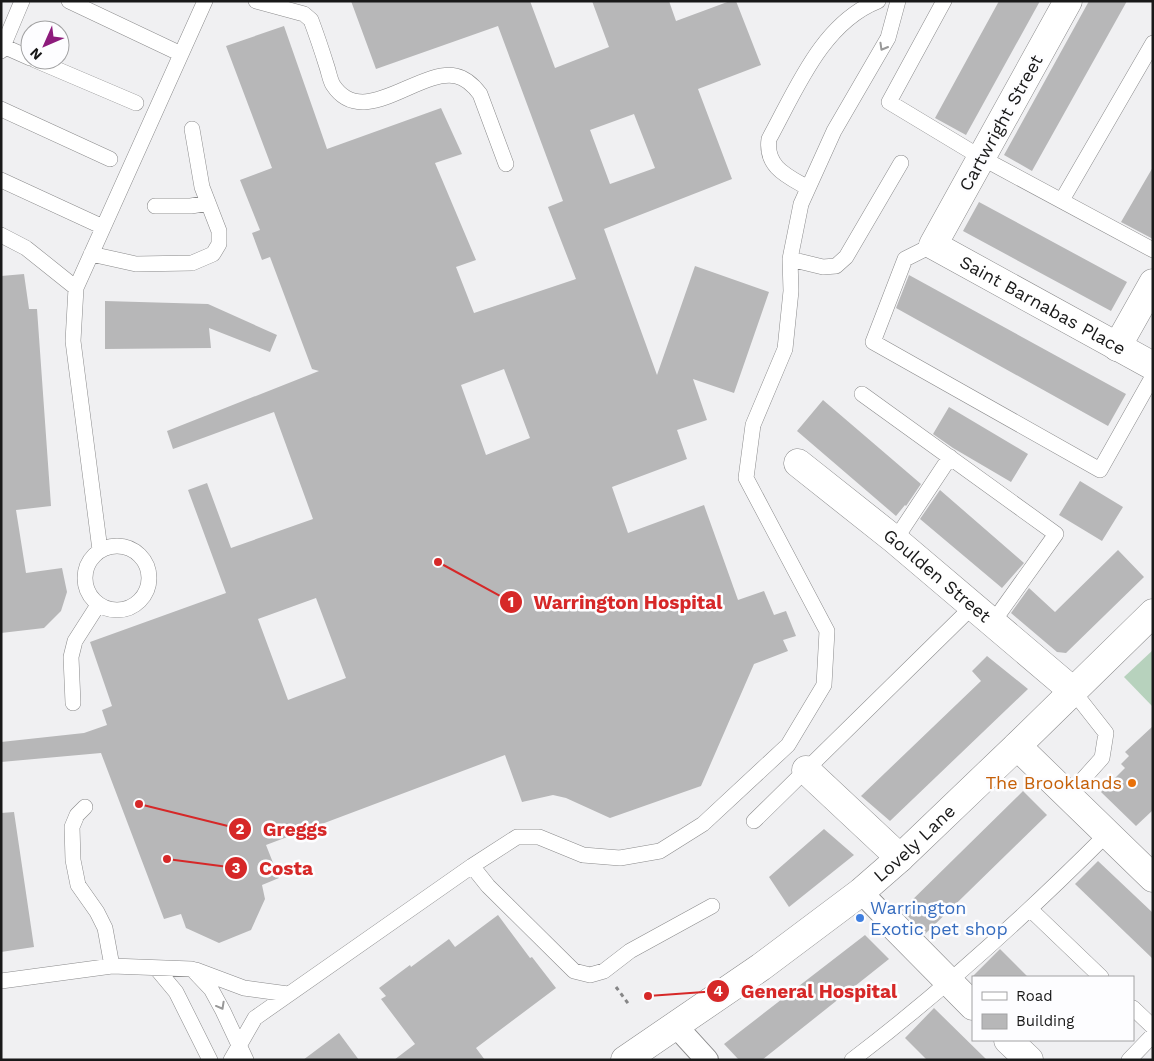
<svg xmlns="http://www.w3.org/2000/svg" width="1154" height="1061" font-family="'Work Sans',sans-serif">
<rect width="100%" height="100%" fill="#f0f0f2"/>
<path fill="#b7d2bd" d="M1153,650V707L1124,677Z"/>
<path fill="#b7b7b8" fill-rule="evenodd" d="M351,1H530L555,68L609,47L592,1H669L676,21L730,1H736L761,65L698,89L732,179L604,229L657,375L695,266L769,292L734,393L693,379L707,420L677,430L687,459L612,487L628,533L704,505L738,600L764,591L774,615L786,611L796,636L783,640L788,651L754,664L701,786L610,818L566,798L553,795L522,802L505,755L266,845L279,878L262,885L265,899L251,930L219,943L186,928L181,914L164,919L101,753L1,762V742L84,733L107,725L102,710L112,706L90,642L226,593L188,490L207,483L231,548L313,519L274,412L173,449L167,431L319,371L312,369L270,257L262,260L252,233L260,230L240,180L272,168L226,46L284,26L327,149L441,108L462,154L435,163L476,260L456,267L474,313L576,279L548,207L563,201L498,26L376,69ZM634,114L655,168L610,184L590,130ZM504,369L530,438L486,455L461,385ZM316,598L346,678L288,700L258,619Z
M999,1H1040L966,135L935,118Z
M1089,1H1127L1032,171L1004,155Z
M1153,167V239L1121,222Z
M979,202L1127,282L1111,311L963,231Z
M24,274L29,309H37L51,506L16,510L26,573L62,568L67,592L61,611L44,628L1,633V276Z
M909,275L1126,394L1108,426L896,308Z
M105,301L208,304L277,335L270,352L209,328L211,348L105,349Z
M823,400L921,484L906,506L905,505L896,516L797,431Z
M949,407L1028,454L1011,482L953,448L933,434Z
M1080,481L1123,507L1102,541L1059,515Z
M940,490L1024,563L1002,588L920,519Z
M1118,550L1144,577L1066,653L1057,652L1011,613L1029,588L1055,612Z
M987,656L1028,689L890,821L861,796L981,681L972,671Z
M1153,726V810L1136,826L1101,792L1125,768L1121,764L1129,756L1125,752Z
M1023,791L1047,815L925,934L902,910Z
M14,812L34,947L1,952V813Z
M824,829L854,855L789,907L769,877Z
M1098,861L1153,913V959L1075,884Z
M498,915L530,958L532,957L556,988L476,1048L485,1060H394L415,1044L381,999L386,996L379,988L410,965L411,967L449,939L455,947Z
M865,935L889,959L762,1060H739L724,1044Z
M1000,949L1028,977H972Z
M934,1008L987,1060H927L905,1038Z
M339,1033L359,1060H303Z"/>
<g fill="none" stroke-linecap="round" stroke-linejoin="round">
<g stroke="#8a8a8b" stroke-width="16">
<path id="service" d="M69,1L181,54
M256,1L304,14L311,20C317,36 322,51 327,67C329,73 330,80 333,85C363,131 419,68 456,76C466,78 474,86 480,94L506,164
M944,1L889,102L982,158L1153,250
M3,46L30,58
M1,51L22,1
M35,60L136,103
M1,109L110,159
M1,180L103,227
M808,188C787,176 765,167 769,139C796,90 822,23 878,1
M1062,200L1153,43
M155,206H191L208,203
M1,235L26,248L76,288
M933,245L905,259L873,342L1100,470L1153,376
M91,254L136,264L192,263L213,254L219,244V231L202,187L192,129
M790,259L823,267L836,266L846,257L901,163
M862,394L1056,534L993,622
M895,540L950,457
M85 578a32 32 0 1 1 64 0a32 32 0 1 1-64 0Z
M100,550L73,341L76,288L205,1
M73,703L71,657L75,641L98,605
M1068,796L1102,758L1106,733L1073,691
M85,807L77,815L72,827L73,860L78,885L97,912L105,928L112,966
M754,821L973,606
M472,866L488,886L574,971L590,975L604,971L630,951L712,906
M1031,910L1101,977
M156,968L176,992L210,1060
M196,970L244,988L288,994
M1,981L112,966L192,969L211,989L223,1011L246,1060
M1133,1008L1153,1027
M231,1060L255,1018L472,866L517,837H539L583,855L620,858L660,851L703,824L788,745L824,685L827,631L746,478L753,425L785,349L791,291L790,259L801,204L834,131L888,38L898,1
M852,1060C943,991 1026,915 1107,834
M1129,1060L1153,1035"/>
</g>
<g stroke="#8a8a8b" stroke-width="24">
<path id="pedestrian" d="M861,892L891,923
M676,1026L707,1060"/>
</g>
<g stroke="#8a8a8b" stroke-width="29">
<g id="minor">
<path id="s1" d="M1068,1L933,245L1153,366"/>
<path d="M1117,347L1153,283"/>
<path id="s2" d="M798,463L895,540L1073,691"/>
<path d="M1017,746L1153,878"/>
<path d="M806,770L900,858"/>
<path d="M891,923L973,1006"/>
<path d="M1008,1040L1029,1060"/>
</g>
</g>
<g stroke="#8a8a8b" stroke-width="29">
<g id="tertiary">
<path id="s3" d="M625,1060L761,967L861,892L900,858L1017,746L1153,613"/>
</g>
</g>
<path stroke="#868687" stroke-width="3" stroke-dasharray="4 4" stroke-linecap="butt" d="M616,987L630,1006"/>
<use href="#service" stroke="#fff" stroke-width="15"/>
<use href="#pedestrian" stroke="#fff" stroke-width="22"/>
<use href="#minor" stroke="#fff" stroke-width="28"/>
<use href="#tertiary" stroke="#fff" stroke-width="28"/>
</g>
<defs><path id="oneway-chevron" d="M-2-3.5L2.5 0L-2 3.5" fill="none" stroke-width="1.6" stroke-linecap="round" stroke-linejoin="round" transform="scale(1.25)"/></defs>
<g stroke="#989898">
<use href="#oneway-chevron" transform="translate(883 47) rotate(120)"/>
<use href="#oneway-chevron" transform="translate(221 1006) rotate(61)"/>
</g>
<circle fill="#e8710a" stroke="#fdfdff" stroke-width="2" cx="1132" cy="783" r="5"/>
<circle fill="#3f7fe0" stroke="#fdfdff" stroke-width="2" cx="860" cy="918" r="5"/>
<g text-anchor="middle" stroke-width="5" stroke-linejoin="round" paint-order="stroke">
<g font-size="18" fill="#191919" stroke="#fdfdff">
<text transform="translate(1001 123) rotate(-61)" y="6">Cartwright Street</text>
<text dy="6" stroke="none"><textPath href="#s1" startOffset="404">Saint Barnabas Place</textPath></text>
<text dy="6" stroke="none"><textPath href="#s2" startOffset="179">Goulden Street</textPath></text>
<text dy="6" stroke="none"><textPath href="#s3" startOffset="362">Lovely Lane</textPath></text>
</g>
<g font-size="18" fill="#c56008" stroke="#fdfdff" text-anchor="end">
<text x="1122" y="789">The Brooklands</text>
</g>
<g font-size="18" fill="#366cbe" stroke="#fdfdff" text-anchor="start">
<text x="870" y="914">Warrington<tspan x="870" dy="21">Exotic pet shop</tspan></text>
</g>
</g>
<path fill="none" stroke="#d62828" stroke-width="2" d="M438 562L511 602M139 804L240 829M167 859L236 868M648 996L718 991"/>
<g fill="#d62828" stroke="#fdfdff" stroke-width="2">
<circle cx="438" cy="562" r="5"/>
<circle cx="139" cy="804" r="5"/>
<circle cx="167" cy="859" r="5"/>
<circle cx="648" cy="996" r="5"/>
<circle cx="511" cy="602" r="12"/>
<circle cx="240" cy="829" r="12"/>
<circle cx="236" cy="868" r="12"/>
<circle cx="718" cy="991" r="12"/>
</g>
<g font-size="15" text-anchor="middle" font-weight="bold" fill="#fff">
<text x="511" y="607">1</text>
<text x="240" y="834">2</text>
<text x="236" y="873">3</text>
<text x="718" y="996">4</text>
</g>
<g font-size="19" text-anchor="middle" font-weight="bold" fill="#d62828" stroke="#fdfdff" stroke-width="5" stroke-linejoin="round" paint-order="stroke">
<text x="628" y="609">Warrington Hospital</text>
<text x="295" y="836">Greggs</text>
<text x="286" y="875">Costa</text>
<text x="819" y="998">General Hospital</text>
</g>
<rect width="1154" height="1061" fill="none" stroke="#191919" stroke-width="5"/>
<rect x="972" y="976" width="162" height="65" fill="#fdfdff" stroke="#a2a2a3"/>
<rect x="982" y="992" width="25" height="8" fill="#ffffff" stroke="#a2a2a3"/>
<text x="1016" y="1001" font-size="15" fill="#191919">Road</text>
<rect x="982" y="1014" width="25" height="15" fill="#b7b7b8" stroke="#a2a2a3"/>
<text x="1016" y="1026" font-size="15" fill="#191919">Building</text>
<g transform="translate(45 45) rotate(225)"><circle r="24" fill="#fdfdff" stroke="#a2a2a3"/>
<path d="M0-4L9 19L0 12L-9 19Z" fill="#8d1b7c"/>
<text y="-8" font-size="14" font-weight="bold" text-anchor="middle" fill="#191919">N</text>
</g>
</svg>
